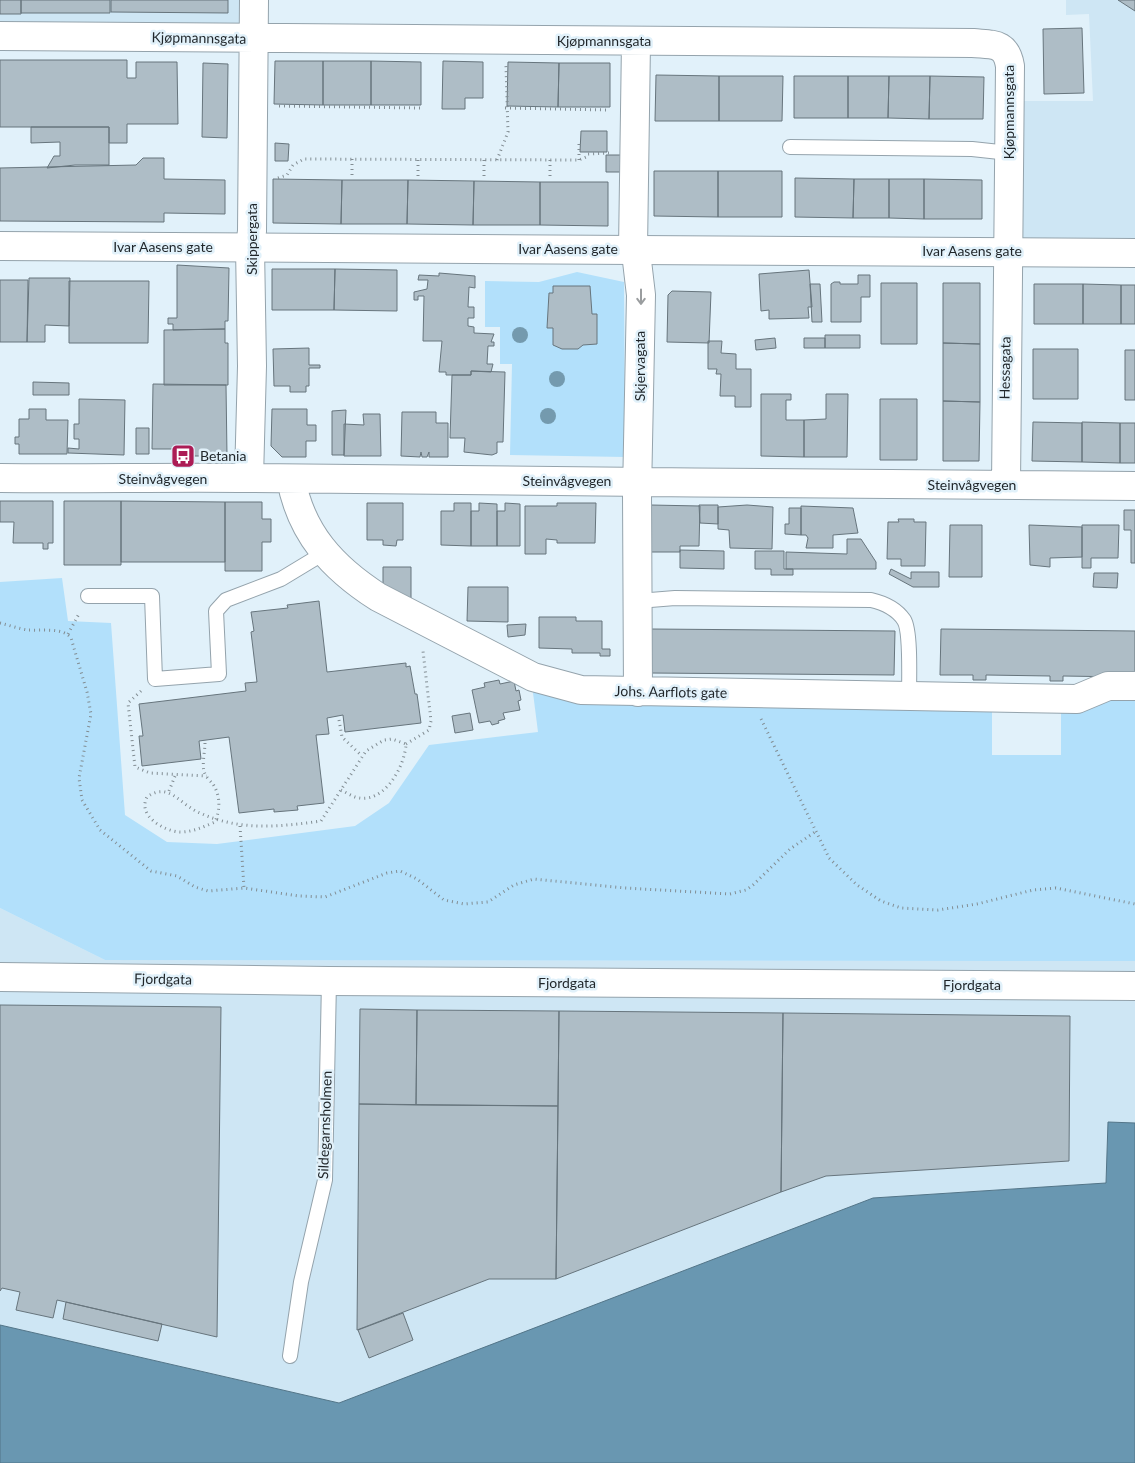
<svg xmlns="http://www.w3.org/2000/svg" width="1135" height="1463" font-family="Lato,sans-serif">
<rect width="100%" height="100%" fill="#e1f1fa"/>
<path fill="#cee6f4" d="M0,0H254V39L0,31Z
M1066,0H1135V265L1019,262L1022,101H1093L1089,14L1066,15Z
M0,908L105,960L1135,961V1123H1108L1106,1183L873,1198L339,1403L0,1325Z"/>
<path fill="#b2e0fb" d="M577,272L624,282L625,457L510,455L512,364H500V327H485V281L539,282Z
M62,578L68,621L111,623L125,815L167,842L217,844L355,826L389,803L429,745L538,732L532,685L581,702L631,705L992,707V755H1061V707L1110,694H1135V961L105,960L0,908V582Z"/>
<path fill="#6997b1" stroke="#537588" d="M1108,1122L1135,1123V1463H0V1325L339,1403L873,1198L1106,1183Z"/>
<path fill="#aebdc6" stroke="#67757d" d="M0,0H21V14H0Z
M21,0H110V13H21Z
M111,0H228V13L111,12Z
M1118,0H1135V11Z
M1082,28L1084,93L1044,94L1043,29Z
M0,60H127V78H136V62H177L178,124H127V143H109V127H0Z
M275,61H323V105L274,104Z
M323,61H371V105H323Z
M371,61L421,62V105H371Z
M443,61L483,62V98H465V109H442Z
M508,62L559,63L558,107L507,106Z
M203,63L228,64L227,138L202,137Z
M559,63H610V107H558Z
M656,75L719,76V121H655Z
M719,76H783L782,121H719Z
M794,76H848V118H794Z
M848,76H889L888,118H848Z
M889,76H930L929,119L888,118Z
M930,76L984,77L983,119H929Z
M31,127H109V165H75L47,168L54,156H60V142L31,143Z
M581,131H607V152H580Z
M275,143L289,144L288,161H275Z
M606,155H621V172H606Z
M143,158H164V179L225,180V214L164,213V222L0,221V168L136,165Z
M654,171H718V217L654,216Z
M718,171H782V217H718Z
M795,178L854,179L853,218L795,217Z
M273,179L342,180L341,224L273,223Z
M854,179H889V218H853Z
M889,179H924V219L889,218Z
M924,179L982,180V219H924Z
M342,180H408L407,224H341Z
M408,180L474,181L473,225L407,224Z
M474,181L540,182V225H473Z
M540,182H608V226L540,225Z
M177,265L229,268L228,321H225V329L173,330V324H168V318H177Z
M272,269H335L334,310H272Z
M335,269L397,270V311L334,310Z
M809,270L812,307H808L809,318L769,319V310L761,311L759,274Z
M439,273L475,276V288L469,287L468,307H474V318H468V326L474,327V333L494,334L491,342H494V346H488L487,364H493L491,372L471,371V375H446V372H439L442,341H423L424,296H418V300H414V292L427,289L428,280H418L419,275L439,276Z
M858,275H870V297H861V322H831V284L834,282H840V284H858Z
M29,278H70L69,326L45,325V342H27Z
M0,280H28L27,342H0Z
M69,281H149L148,343H69Z
M881,283H917V344H881Z
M943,283H980V344L943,343Z
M810,284H820L822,322H812Z
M1034,284H1083V324H1034Z
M1083,284L1121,285V324H1083Z
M1121,285H1135V324H1121Z
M553,286H590L592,314H597V344L583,345L578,349H562L553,345V328H547L549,293H553Z
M672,291L711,292L709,343L667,342L668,295Z
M225,329V343H228V385H164V330Z
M825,335H860V348H825Z
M775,338L776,348L756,350L755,340Z
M804,338H825V348H804Z
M708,341H722L721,353L736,354V369H751V407H735V396H720L721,374H716L717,369H708Z
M943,343L980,344V402L943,401Z
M309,348V365H320V368H309V386H306V392H290V386H274L273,349Z
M1033,349H1078V399H1033Z
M1125,350H1135V400H1125Z
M471,371L505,372L503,442H497V453L492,455L464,452L465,438H450L452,375H471Z
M33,382L69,383V395H33Z
M153,384L226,385L227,456H187V446H184V449H152Z
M761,394H791V400H786V420H804V457L761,456Z
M826,394H848L847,457H804V420L826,419Z
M79,399L125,400L124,455L68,453V448L79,449V439H74V424H79Z
M880,399H917V460H880Z
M943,401L980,402L979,461H943Z
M29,409H46V420H68L67,454H19V444H15V437H19V419H29Z
M272,409H307V425H316V441H306V457H282L271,446Z
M346,410L344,455H332V411Z
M402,412H436V423H448V457H429V452L427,457H422L421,452L420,457L401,456Z
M363,414H380L381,456H344V424L364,425Z
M1033,422L1082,423V462L1032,461Z
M1082,422L1120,423V463L1082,462Z
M1120,423H1135V463H1120Z
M136,428H149V454H136Z
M0,501H53V543H48V549H43V543H13L14,522H0Z
M64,501H121V565H64Z
M121,501L225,502V562H121Z
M225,502H262V519H271V542H262V571H225Z
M367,503H403V540H397L396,546L383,545V540H367Z
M454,503H471V546L441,545V511H454Z
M479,503L497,504V546H471V511H479Z
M505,503L520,504V546H497V511H505Z
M557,503H596L595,543H557V540L546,539V554H525V506H557Z
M651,505L700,506L699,546H680V552H651Z
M699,505H718V524L700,523Z
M747,505L773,507L772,549L730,548L729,530L718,529V507Z
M801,506L853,508L858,533L833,535V548H806L808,538L806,535H801Z
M789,508H801V535L785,534V524H789Z
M1124,510H1135V563H1131V530H1124Z
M898,519H914V522H926L925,566H901V559H887L888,522H899Z
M950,525H982V577H949Z
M1029,525L1082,527V557L1050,558V567L1030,565Z
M1082,525H1119L1118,558H1091V568H1082Z
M847,539H861L876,562V569H786V552L847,554Z
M680,550L724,551V569L680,568Z
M755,551H784V569H793V575H771V569H755Z
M383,567H411V601L383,587Z
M891,569L911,579V572H939V587H913L889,574Z
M1094,573H1118L1117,588L1093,587Z
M468,587H508V622L467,621Z
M319,601L327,672L406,663V667L410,666L415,694H417L421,723L345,732L343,715L327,718L329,734L316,735L324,803L297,806L298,810L274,812V809L239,813L229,737L199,741L201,759L142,766L139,736H143L139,704L246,691L245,683L257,682L251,632L254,631L251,612L288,608L287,605Z
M539,617H576V621H602V649H610V656H600V653H572V649L539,648Z
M526,624L525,635L508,637L507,625Z
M651,629L895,631L894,675L650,673Z
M941,629L1135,631V682L1127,677L1063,676V681H1050V676L986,675V680H973V675H940Z
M499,680L500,684L514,681L516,691L519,690L521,700L518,701L520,710L503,713L505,719L498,721L499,723L492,725L490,721L479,723L472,690L485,687L484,683Z
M470,713L473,730L455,733L452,716Z
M0,1005L221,1007L217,1337L57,1300L53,1318L16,1310L20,1292L2,1288L0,1291Z
M360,1009L417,1010L416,1105L359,1104Z
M417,1010L559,1011L558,1106L416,1105Z
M559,1011L783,1013L781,1192L556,1279Z
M783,1013L1070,1016L1069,1161L826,1176L781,1192Z
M359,1104L558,1106L556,1279H489L357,1330Z
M66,1302L162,1324L158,1341L63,1319Z
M403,1313L413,1340L369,1358L358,1330Z"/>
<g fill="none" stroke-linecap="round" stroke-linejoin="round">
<g stroke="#94a3ac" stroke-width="16">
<path id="lane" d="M790,147L972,149L1009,153
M88,596H152L155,679L219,674L216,611L226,600L281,579L324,553
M638,601L675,598L871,600C884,603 896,608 904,620C911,631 909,681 909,697
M290,1356L301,1282L325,1180L329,981"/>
</g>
<g stroke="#94a3ac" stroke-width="30">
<path id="street" d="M0,36L973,43C993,45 1006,42 1010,66L1006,485
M636,42L633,249L637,261L641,295L637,493L638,692
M0,478C84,479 167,477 251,478C546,482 840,483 1135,486
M249,478L252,366L250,247L252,231L254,0
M291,479C301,534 333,568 378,597L533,677L581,690L1077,699L1108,686H1135
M0,977L329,981L1135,986"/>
</g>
<g stroke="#94a3ac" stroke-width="30">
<path id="secondary" d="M0,246L1135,253"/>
</g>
<path stroke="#828d93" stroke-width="3" stroke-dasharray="1 4" stroke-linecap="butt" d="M279,106L420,108
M505,108L608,110
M352,159V177
M418,160V177
M484,160V178
M497,160L508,132L506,66
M550,160V178
M579,160V144
M278,178L287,175L293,165L304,159L579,160L586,157L588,154L609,153
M0,623C9,625 19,629 28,630C40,631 63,627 71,638L87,692L91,714L79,778L82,800L100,830L151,871L177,876L195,887L208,891L244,888L299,896L325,897L387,873L400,871L417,879L444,900L464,904L488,902L514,885L534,879L625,888L730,894L746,890L753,885L790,849L815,832
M68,634L80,612
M141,691L128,703L135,767L150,773L207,776
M761,719L829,858L857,885L881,901L901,908L938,910L977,904L1033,890L1056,888L1135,904
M339,720L342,737L362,756
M205,743C205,751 202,763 204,771C205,776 210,781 213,784C221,797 220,810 215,822C203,827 193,832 180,832C164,831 137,816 147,797C169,781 180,805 200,813C239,831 279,827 321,821L366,751L384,740L392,739L406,744
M406,744L429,730L431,721L423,651
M341,790C345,792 350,795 355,797C384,806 405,766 406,744
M169,791L175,776
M240,826L244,888"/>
<use href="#lane" stroke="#fff" stroke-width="14"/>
<use href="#street" stroke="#fff" stroke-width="28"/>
<use href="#secondary" stroke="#fff" stroke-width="28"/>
</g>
<g fill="#749aae">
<circle cx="520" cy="335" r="8"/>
<circle cx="557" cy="379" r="8"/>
<circle cx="548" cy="416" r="8"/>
</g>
<defs><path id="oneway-shaft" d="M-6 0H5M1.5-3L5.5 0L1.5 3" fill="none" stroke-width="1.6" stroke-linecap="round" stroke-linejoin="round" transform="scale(1.25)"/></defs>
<use stroke="#9a9d9f" href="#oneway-shaft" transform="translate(641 297) rotate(90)"/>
<defs>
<g id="bus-square" transform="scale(1.25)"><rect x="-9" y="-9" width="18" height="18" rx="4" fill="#ac1c55" stroke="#e1f1fa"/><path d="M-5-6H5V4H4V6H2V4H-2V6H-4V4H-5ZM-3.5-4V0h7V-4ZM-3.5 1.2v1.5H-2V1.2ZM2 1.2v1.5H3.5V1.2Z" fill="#fff"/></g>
</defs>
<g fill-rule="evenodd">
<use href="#bus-square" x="183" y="456"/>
</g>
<g text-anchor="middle" stroke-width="5" stroke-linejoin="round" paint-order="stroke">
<g font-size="14" fill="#1f2529" stroke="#e1f1fa">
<text transform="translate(199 38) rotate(1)" y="5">Kjøpmannsgata</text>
<text x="604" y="46">Kjøpmannsgata</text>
<text transform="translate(1009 112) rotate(-90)" y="5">Kjøpmannsgata</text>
<text transform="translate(252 239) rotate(-90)" y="5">Skippergata</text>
<text x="163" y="252">Ivar Aasens gate</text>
<text x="568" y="254">Ivar Aasens gate</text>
<text x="972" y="256">Ivar Aasens gate</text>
<text transform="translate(640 366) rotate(-90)" y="5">Skjervagata</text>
<text transform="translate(1005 368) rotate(-89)" y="5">Hessagata</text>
<text x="163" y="484">Steinvågvegen</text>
<text x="567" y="486">Steinvågvegen</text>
<text x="972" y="490">Steinvågvegen</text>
<text transform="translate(671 692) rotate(1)" y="5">Johs. Aarflots gate</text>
<text transform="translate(163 979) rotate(1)" y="5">Fjordgata</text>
<text x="567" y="988">Fjordgata</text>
<text x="972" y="990">Fjordgata</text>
<text transform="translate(325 1125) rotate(-88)" y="5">Sildegarnsholmen</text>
</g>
<g font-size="14" fill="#1f2529" stroke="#e1f1fa" text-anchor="start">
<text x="200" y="461">Betania</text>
</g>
</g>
</svg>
